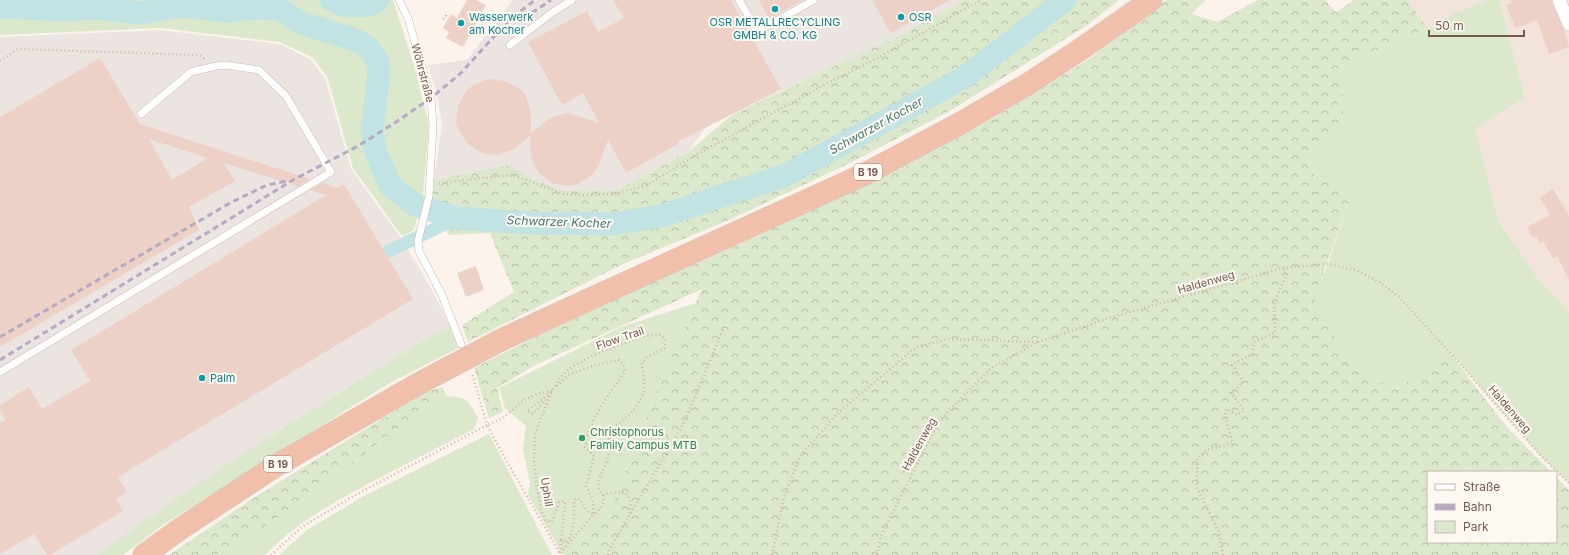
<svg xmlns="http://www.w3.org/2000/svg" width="1569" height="555" font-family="Inter,sans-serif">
<defs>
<pattern id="forest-crowns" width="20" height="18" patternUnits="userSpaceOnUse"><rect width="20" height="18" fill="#dbe8cb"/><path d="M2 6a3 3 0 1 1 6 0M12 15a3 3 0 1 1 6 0" fill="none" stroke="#b6bfa7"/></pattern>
</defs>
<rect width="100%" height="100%" fill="#fbf3ec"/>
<path fill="#f2e4db" d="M1407,0H1487L1455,13L1428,29Z
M1499,0H1569V312L1537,277L1498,220L1475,129L1525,97Z"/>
<path fill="#ebe4e1" d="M513,0H965L898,36L706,127L688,152L615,191H563L538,181L509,165L434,180L442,124L437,93L428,65L467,60Z
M160,30L280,44L310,59L325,78L351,169L399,235L428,283L450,325L349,386L277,432L105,555H0V37Z"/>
<path fill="#dbe8cb" d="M0,0H393L415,69L429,125L423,196L414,230L402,236L353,168L327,76L312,57L280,42L160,28L0,35Z
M1487,0H1499L1525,97L1475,129L1498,220L1537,277L1569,312V483L1541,456L1446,348L1424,370L1398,388L1367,377L1352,364L1314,305L1319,286L1328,264L1350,197L1314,174L1307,163L1343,118V98L1340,66L1428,29L1455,13Z
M696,303L660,383L612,505L579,543L572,550L563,555L528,495L530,483L523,450L526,426L505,408L499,388L621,327Z
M450,325L458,348L388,384L163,525L123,555H97C210,473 329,397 450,325Z
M446,396C467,397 468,400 478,418L474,429C443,445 412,461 381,477C339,499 298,521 265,555H216L263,528L338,475L433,401Z
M489,434L552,555H279L307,530L364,496Z"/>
<path fill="url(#forest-crowns)" d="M965,0H1119L1086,26L948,112L846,165L729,220L623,264L468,342L462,325L514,292L490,233L449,235L432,204L434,180L509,165L538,181L563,191H615L688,152L732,115L898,36Z
M1166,0H1206L1191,14L1217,22L1258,0H1325L1336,12L1354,0H1407L1428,29L1340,66L1343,98V118L1307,163L1314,174L1350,197L1319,286L1314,305L1352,364L1367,377L1398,388L1424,370L1446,348L1506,426L1551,472H1428V542H1556V477L1569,490V555H563L572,550L579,543L612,505L660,383L702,289L533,366L497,388L503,412L489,418L474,368L625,291L682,270L899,169L995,117L1089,59Z
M443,387L446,396L433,401L338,475L263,528L216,555H169L255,497L427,391Z"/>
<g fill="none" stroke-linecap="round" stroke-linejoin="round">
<path stroke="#c2e3e3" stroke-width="13" d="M389,251L457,218"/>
<path stroke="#c2e3e3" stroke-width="23" d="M331,0L343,5L367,6L378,0
M0,7L61,10L97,8L140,13L182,6L225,11L254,8L280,9L299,22L356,40L367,47L378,61L379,73L372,133L375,150L390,185L415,205L457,218L528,223L612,224L661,216L786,175L965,77L1065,0"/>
</g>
<path fill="#edd1c7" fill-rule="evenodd" d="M467,0H476L486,5L463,47L446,38L449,32L443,28L451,14L457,18Z
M613,0H731L781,89L677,142L678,144L626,173L608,140L598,167L593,174L578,184L569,186L552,183L538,172L531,157L530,136L514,149L498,155L482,153L468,144L459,131L456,123L458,106L466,91L472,86L488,79L505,81L520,89L526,96L531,113V133L547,120L555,116L568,113L599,123L583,93L562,105L528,42L587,11L598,32L624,18Z
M759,0H803L769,19Z
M872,0H950L891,33Z
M1510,0H1551L1564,30L1569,47L1549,54L1537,20L1515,28L1506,4L1511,3Z
M100,58L140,124L310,179L298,186L223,163L235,181L189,207L199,230L0,347V117ZM149,139L207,158H208L172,180Z
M322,183L338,188L344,184L413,299L118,477L127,492L116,499L123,511L50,555H47L34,534L0,554V423L6,420L0,410V405L29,387L42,409L90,381L71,350L326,195L310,190Z
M1553,189L1569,216V280L1557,256L1553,258L1543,241L1540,243L1536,236L1533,238L1527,227L1550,215L1540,197Z
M476,266L484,290L466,297L457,273Z"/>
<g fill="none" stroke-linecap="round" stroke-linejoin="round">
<g stroke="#ccbbb3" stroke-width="8">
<path id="service" d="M399,0L408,18L431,98L433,126L429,196L418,241L419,251L442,295L461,344
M739,0L756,29H762L814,0
M510,45L553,12L572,0
M0,372L331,172L286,96L259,70L225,65L216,66L191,72L141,114"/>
</g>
<g stroke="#ccbbb3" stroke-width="14">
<path id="minor" d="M1559,0L1569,24"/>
</g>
<g stroke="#d8d1ce" stroke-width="23">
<path id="trunk" d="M144,555L180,529L277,465L418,384L501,340L566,310L865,174L959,124L1028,84L1084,47L1151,0"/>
</g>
<path stroke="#d3b4a9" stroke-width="2.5" stroke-dasharray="1 3" stroke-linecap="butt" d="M443,19L446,16L449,18
M0,61L18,49L199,55L205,59
M439,184L447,182L512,175L564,194L585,195L615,194L647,185L696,155L822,86L878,58L981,0
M557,386L570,374L596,365L619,360L623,364L625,371C610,394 589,418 585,447L594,456L586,486L592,498L594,514L560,553
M552,391L540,393L524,400L503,418L487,425L507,462L561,555
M551,393L533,414L527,411L552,391
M603,495C604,504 602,509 594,514C581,509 585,502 577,498L574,501C574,513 576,536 564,543L561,539L565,505L564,501L559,502L552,522L546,521L541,510L537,489L534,460L535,434L552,391L563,374L575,365L596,354L641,337L659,334C665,337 666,342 665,348L647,357L642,363C642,371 645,380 644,388C643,398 634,411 627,417C621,422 616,425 611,431C607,438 610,445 609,453C608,464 599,473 598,484C598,489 600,492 603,495C612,492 620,491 628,495L631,503L629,516
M560,553L561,540
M271,555L303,526L357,494L487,425L472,373
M608,555L609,550L683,425L725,325
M772,555L784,497L800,456L839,412L916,347L948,339L1038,342
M877,555L881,536L939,421L991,368L1038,342L1109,318L1283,268L1328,264L1356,270L1381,283L1399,297L1446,348L1541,456L1569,483
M1223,555L1219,532L1197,488V460L1206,450L1233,443L1225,417L1226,409L1237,415L1244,411L1240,404L1231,393L1243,383L1239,374L1232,365L1252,354L1254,342L1275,333L1274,303L1286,276L1283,268"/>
<use href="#service" stroke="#fff" stroke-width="7"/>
<use href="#minor" stroke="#fff" stroke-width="13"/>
<use href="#trunk" stroke="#f0c0ab" stroke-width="22"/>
<path stroke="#b5aac5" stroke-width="3" stroke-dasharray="6 4" stroke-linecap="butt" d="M532,13L551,0
M0,337L230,203L267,185L287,181
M0,360L293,180L358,146L393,124L431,98L461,73L508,21L535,0"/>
</g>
<g fill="#0f9aa8" stroke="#fdf8f2" stroke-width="1.5">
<circle cx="775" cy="9" r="4"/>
<circle cx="901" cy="17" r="4"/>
<circle cx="461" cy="23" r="4"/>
<circle cx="202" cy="378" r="4"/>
</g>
<circle fill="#2e9e5b" stroke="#fdf8f2" stroke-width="1.5" cx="582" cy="438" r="4"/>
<g text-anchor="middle" stroke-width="4" stroke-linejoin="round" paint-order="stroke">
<g fill="#fdf8f2" stroke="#9d8981" stroke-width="1">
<rect x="854" y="164" width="28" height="16" rx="3"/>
<rect x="264" y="456" width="28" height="16" rx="3"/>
</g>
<g font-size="10" font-weight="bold" fill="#745951">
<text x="868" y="176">B 19</text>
<text x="278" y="468">B 19</text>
</g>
<g font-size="11" fill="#0d838f" stroke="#fdf8f2" text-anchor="start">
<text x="469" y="21">Wasserwerk<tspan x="469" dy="13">am Kocher</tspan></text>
<text x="909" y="21">OSR</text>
<text x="775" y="26" text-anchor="middle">OSR METALLRECYCLING<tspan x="775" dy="13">GMBH &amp; CO. KG</tspan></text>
<text x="210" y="382">Palm</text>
</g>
<g font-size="11" fill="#745951" stroke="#fdf8f2">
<text transform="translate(423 73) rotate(75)" y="4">Wöhrstraße</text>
<text transform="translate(1206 282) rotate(-16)" y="4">Haldenweg</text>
<text transform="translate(620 338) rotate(-19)" y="4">Flow Trail</text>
<text transform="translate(1510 409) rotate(49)" y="4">Haldenweg</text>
<text transform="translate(919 444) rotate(-61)" y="4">Haldenweg</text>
<text transform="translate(547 492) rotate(81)" y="4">Uphill</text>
</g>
<g font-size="11" fill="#27864d" stroke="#fdf8f2" text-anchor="start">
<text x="590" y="436">Christophorus<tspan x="590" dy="13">Family Campus MTB</tspan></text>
</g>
<g font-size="12" font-style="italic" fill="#467677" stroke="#fdf8f2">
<text transform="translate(876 126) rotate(-29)" y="4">Schwarzer Kocher</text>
<text transform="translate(559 222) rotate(2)" y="4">Schwarzer Kocher</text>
</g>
</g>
<rect x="1427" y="471" width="130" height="72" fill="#fdf8f2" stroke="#c6b8b2"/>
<rect x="1435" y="484" width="20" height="6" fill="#ffffff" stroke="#c6b8b2"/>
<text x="1463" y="491" font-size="12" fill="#745951">Straße</text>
<rect x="1435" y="504" width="20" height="6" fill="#b5aac5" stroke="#c6b8b2"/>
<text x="1463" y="511" font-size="12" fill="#745951">Bahn</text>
<rect x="1435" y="521" width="20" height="12" fill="#dbe8cb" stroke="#c6b8b2"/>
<text x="1463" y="531" font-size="12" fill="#745951">Park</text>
<path d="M1429 30v6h95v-6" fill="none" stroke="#745951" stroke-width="2"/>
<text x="1435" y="30" font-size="12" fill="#745951" stroke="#fdf8f2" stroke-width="3" paint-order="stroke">50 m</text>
</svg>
